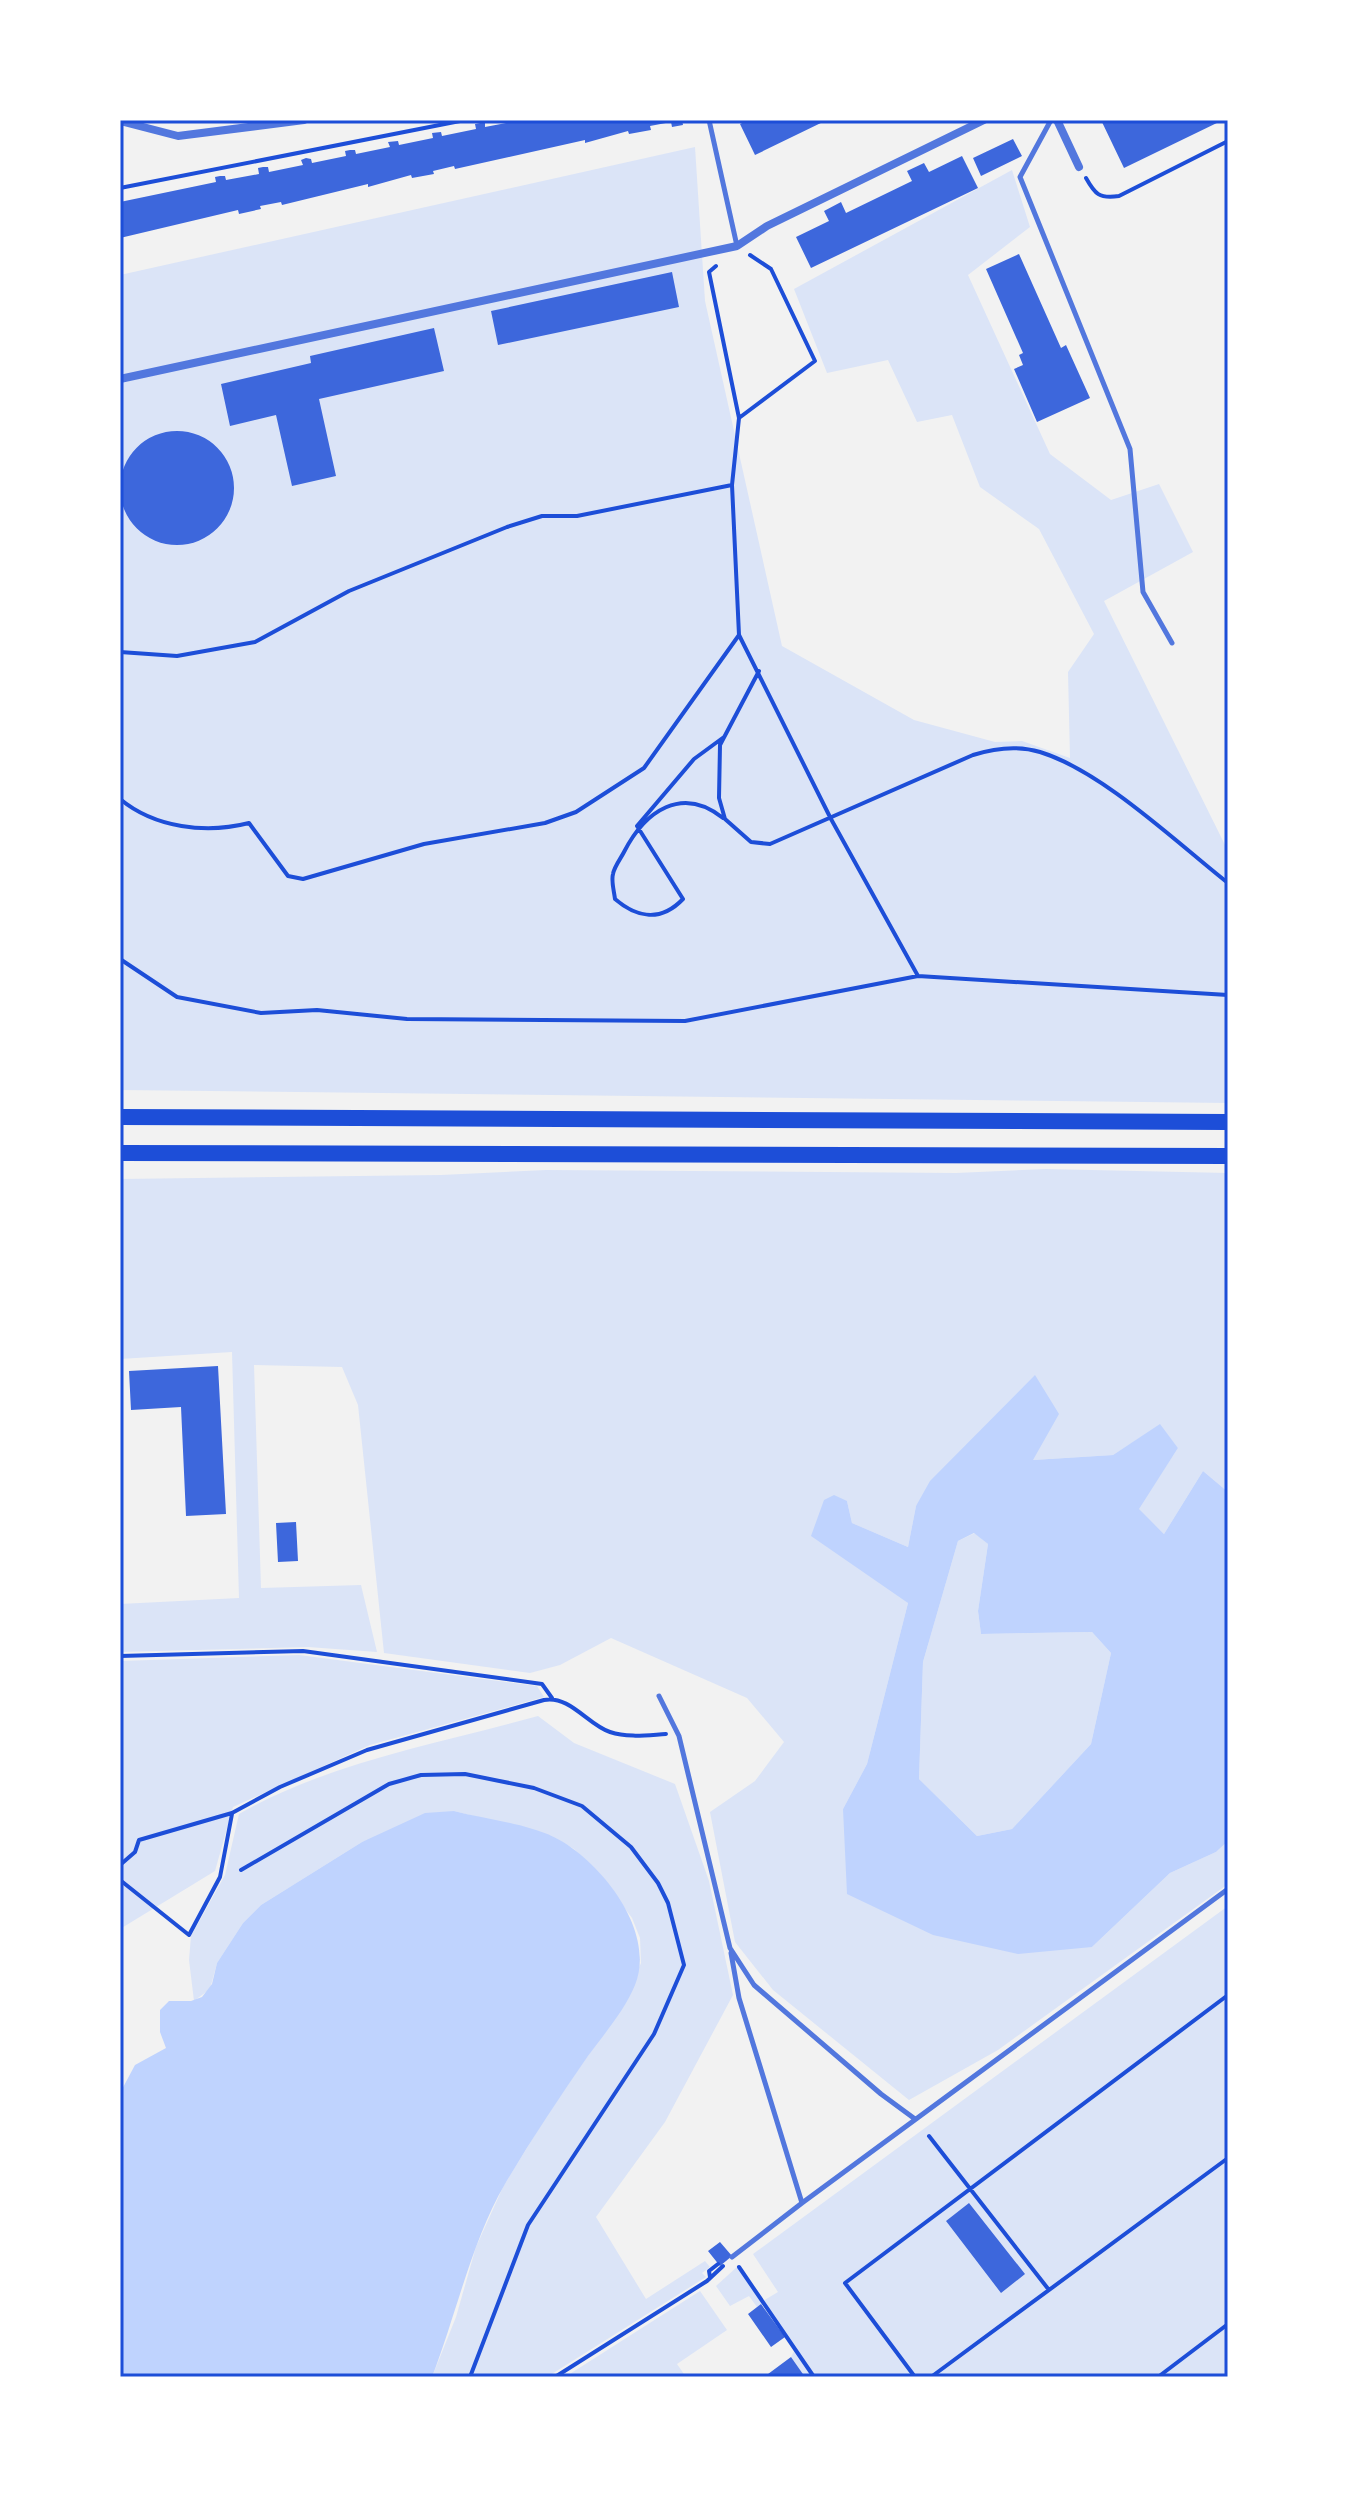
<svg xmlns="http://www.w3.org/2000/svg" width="1348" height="2497" font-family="Arial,sans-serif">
<rect width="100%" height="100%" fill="#f2f2f2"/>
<path fill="#dbe4f7" d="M695,147L705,301L782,646L914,720L995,742L1022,741L1070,758L1068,672L1094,634L1039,529L980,487L952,415L917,422L888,360L827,373L794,289L1012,170L1030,227L968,275L1050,454L1111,500L1159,484L1193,552L1104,601L1228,851V1103L120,1090V275Z
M1046,1169L1228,1173V1492L1203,1471L1164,1534L1138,1509L1178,1448L1160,1425L1113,1455L1032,1460L916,1506L908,1547L852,1523L847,1501L824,1500L908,1603L867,1764L843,1809L1092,1947L1170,1873L1216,1852L1228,1841V1884L998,2050L909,2100L773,1990L735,1942L710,1812L755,1781L784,1742L747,1698L611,1638L560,1665L530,1673L384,1653L358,1405L342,1367L254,1365L261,1588L361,1585L377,1652L308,1647L120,1652V1604L239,1598L232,1352L120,1359V1179L441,1175L546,1170L956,1173Z
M975,1533L988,1544L978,1611L981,1634L1092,1632L1111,1653L1091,1744L1012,1829L977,1836L919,1779L923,1662L958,1541Z
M299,1655L537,1686L544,1697L370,1745L233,1807L215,1871L120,1929V1661Z
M538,1716L574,1743L675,1784L709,1881L733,1995L665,2122L596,2217L646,2299L705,2261L710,2267L702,2273L706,2277L547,2377H432L456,2317L476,2247L503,2187L549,2112L621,2008L641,1963L640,1938L632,1918L599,1874L574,1849L552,1836L454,1811L362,1842L261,1905L243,1923L217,1963L210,1989L194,2001L189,1960L191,1936L225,1875L239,1814C330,1762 438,1744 538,1716Z
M1228,1906V2377H805L791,2357L794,2351L762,2304L757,2307L749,2296L730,2306L716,2286L738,2266L763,2301L778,2292L753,2254Z
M700,2291L727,2330L677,2364L686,2377H565Z"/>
<path fill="#bfd3fe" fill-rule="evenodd" d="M1035,1375L1059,1414L1033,1460L1113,1455L1160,1424L1178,1448L1139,1509L1164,1534L1203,1471L1228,1492V1841L1216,1852L1170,1873L1092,1947L1018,1954L933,1935L847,1894L843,1809L867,1764L908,1603L811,1536L824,1500L834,1495L847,1501L852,1523L908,1547L916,1506L930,1481ZM974,1533L988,1544L978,1611L981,1634L1092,1632L1111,1653L1091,1744L1012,1829L977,1836L919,1779L923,1662L958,1541Z
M454,1811C485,1819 524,1823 554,1837C600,1860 657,1931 635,1985C625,2010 604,2034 588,2056C559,2098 531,2140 505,2184C472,2240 456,2315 432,2377H120V2093L135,2065L166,2048L160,2032V2010L169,2001H191L202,1997L212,1984L217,1963L243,1923L261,1905L362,1842L425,1813Z"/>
<path fill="#3d67dc" d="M521,120H682L683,125L672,127L671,122L650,126L651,130L629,134L628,131L585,143V140L455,169L454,166L433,171L434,174L412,178L411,175L368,187V184L282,205L281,202L260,206L261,209L239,214L238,210L120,238V202L216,182L215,177L220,176H225L226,180L259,174L258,168L263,167H268L269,172L303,165L301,160L306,158L311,159L312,163L346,156L345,151L350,150H355L356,154L390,147L388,142L398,141L399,145L433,138L432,133L441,132L442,136L476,129L475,124L480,123H485V127Z
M748,120H827L755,155L740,124Z
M1101,120H1223L1124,168Z
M1013,139L1022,156L981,176L973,158Z
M962,156L978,188L811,268L796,237L829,221L824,211L841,202L846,213L912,181L907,171L924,163L929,172Z
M1019,254L1061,348L1066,345L1090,398L1037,422L1014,369L1023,365L1019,355L1023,353L986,269Z
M672,272L679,307L498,345L491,311Z
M434,328L444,371L319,399L336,476L292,486L276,415L230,426L221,384L311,363L310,356Z
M120 488a57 57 0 1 1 114 0a57 57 0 1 1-114 0Z
M218,1366L226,1514L186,1516L181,1407L131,1410L129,1371Z
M296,1522L298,1561L278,1562L276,1523Z
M969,2203L1025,2274L1001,2293L946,2221Z
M720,2242L732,2256L720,2266L708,2251Z
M761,2304L785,2337L771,2347L748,2314Z
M791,2357L805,2377H764Z"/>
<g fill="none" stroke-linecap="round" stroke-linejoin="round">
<path stroke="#1d4ed8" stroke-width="4" d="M1086,178C1095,194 1099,199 1119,196L1228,141
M120,188L465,120
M750,255L771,269L815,361L739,418L732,485L739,635L831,819L918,976
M716,266L709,272L739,418
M120,652L177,656L255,642L349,591L507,527L542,516H577L732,485
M759,671L720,745L719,798L725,819L751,842L770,844L973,755C995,748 1017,745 1040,752C1102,771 1176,842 1228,883
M120,799C155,828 206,834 249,823L288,876L303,879L424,844L545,823L576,812L644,768L739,635
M723,818C682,785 645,811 624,852C621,858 614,867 613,874C611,881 614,891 615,899C637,918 661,922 683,899L637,826L694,759L724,737
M120,959L177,997L261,1013L317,1010L407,1019L685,1021L918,976L1228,995
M120,1656L303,1651L542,1684L552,1698
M120,1865L135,1852L139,1840L232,1813L280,1787L367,1750L544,1700C570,1695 588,1725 610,1732C628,1738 648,1735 666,1734
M241,1870L389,1784L421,1775L465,1774L534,1788L582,1806L631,1847L658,1883L668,1903L684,1965L654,2034L528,2225L470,2377
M120,1880L189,1935L220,1877L232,1814
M929,2136L1049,2290
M739,2267L814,2377
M710,2277L709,2271L718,2264
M555,2377L707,2281L723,2266
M915,2377L845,2283L1228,1995
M931,2377L1228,2158
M1158,2377L1228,2324"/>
<path stroke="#5277de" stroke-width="5" d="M709,120L737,246
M1051,120L1020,177L1130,449L1143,592L1172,643
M659,1696L679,1736L730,1948L754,1985L881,2094L915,2119
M731,1953L739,1998L802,2203L732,2257
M802,2203L1228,1889"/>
<path stroke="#5277de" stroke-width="8" d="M1057,120L1079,167
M120,121L178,136L304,120
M120,379L737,246L767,226L984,120"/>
<path stroke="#1d4ed8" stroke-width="16" d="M120,1117L1228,1122
M120,1153L1228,1156"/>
</g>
<rect width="1348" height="2497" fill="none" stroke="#ffffff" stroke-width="244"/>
<rect x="122" y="122" width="1104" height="2253" fill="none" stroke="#1d4ed8" stroke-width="3"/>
</svg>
